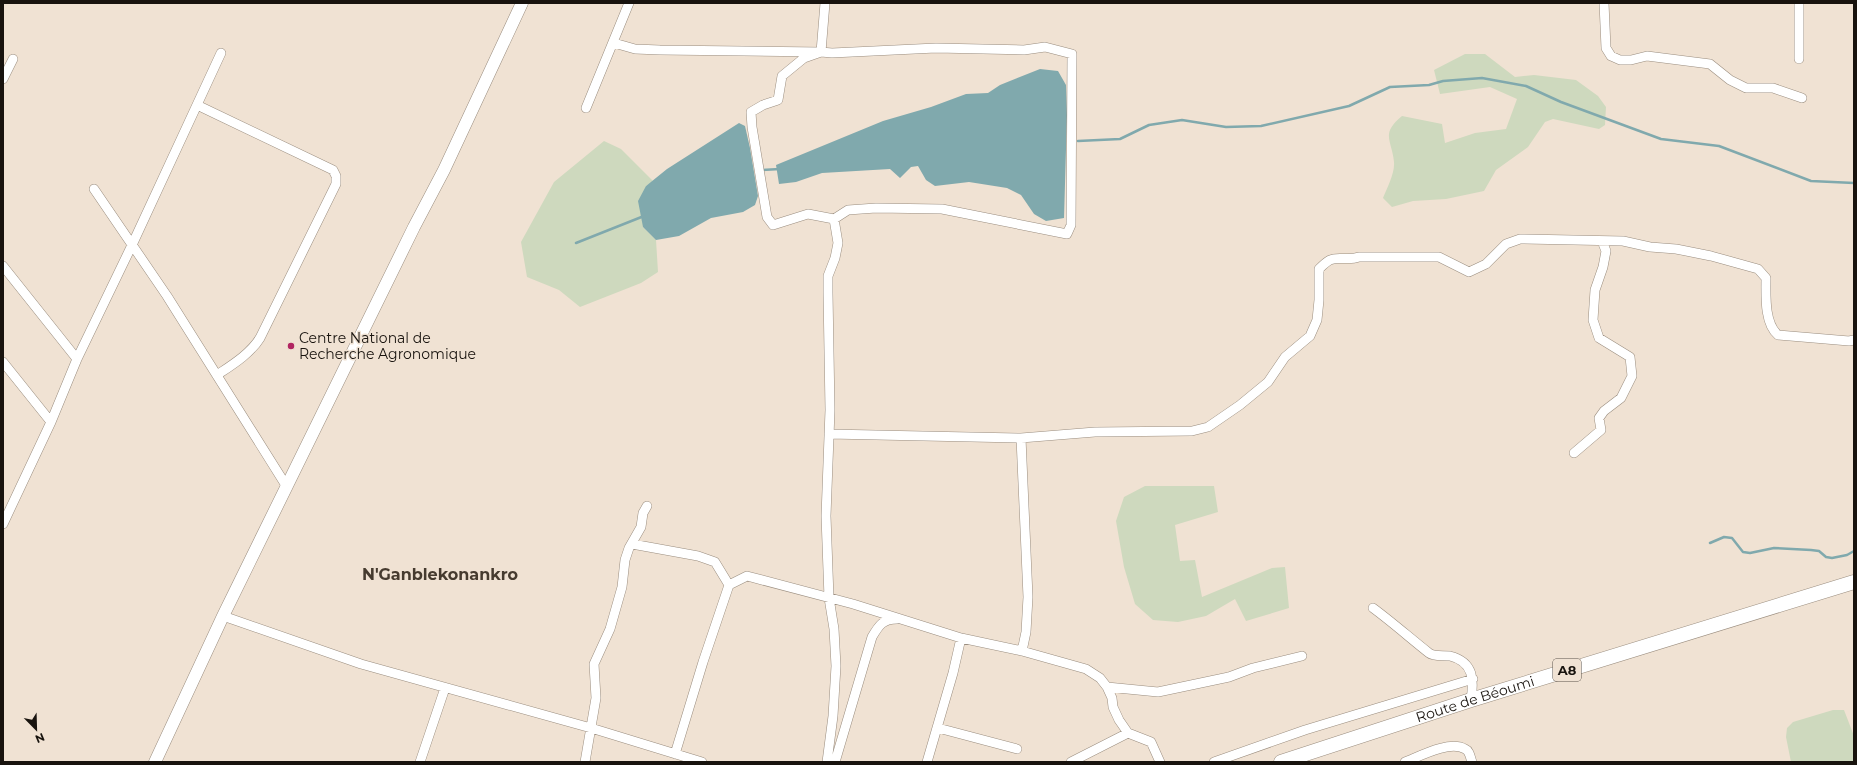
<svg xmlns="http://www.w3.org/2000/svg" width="1857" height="765" font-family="Montserrat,sans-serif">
<rect width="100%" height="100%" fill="#f0e2d3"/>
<path fill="#ced9be" d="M1465,54H1485L1515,77L1534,75L1576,80L1598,96L1606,107L1605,125L1599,129L1553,119L1545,122L1528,147L1496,170L1484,191L1446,199L1413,201L1392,207L1383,198C1387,188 1395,173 1394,162C1392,140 1380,134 1402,116L1442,124L1445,143L1475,133L1506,129L1517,99L1490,87L1440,94L1434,70Z
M604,141L621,149L653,181L646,186L643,227L656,240L658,272L641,283L580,307L559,290L527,277L521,242L554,182Z
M1145,486H1214L1218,512L1175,525L1180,561L1195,560L1202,597L1272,568L1285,567L1289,608L1246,621L1235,599L1206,616L1178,622L1153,620L1135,604L1124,567L1116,521L1124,497Z
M1833,710H1844L1854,736V762H1791L1786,737L1787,728L1793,722Z"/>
<path fill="#80a9ad" d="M1040,69L1058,71L1066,85L1067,115L1064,218L1046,221L1034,214L1021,195L1007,188L969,182L935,186L926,180L918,166L911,167L900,178L890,169L822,173L796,182L779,184L776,165L883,121L931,107L966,94L988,93L1000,85Z
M739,123L745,126L750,148L758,196L755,205L743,212L711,218L679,236L656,240L643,227L638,201L646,186L667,169Z"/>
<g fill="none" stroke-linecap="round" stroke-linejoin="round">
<path stroke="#80a9ad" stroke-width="2.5" d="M1078,141L1120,139L1149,125L1182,120L1226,127L1261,126L1349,106L1390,87L1429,85L1443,81L1482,78L1526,86L1561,102L1661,139L1719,146L1811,181L1854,183
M761,170L780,169
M576,243L644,216
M1710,543L1724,537L1732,538L1743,552L1750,553L1774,548L1811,550L1819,551L1826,557L1832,558L1847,555L1854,551"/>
<g stroke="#9a8d7f" stroke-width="10">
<path id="minor" d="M1604,3L1606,48L1611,56L1620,60H1631L1647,56L1710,64L1730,80L1746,88H1773L1802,98
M614,43L635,49L660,50L821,52L832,53L936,48L1024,50L1045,47L1072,54L1071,225L1067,234L942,209L876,208L848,210L834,219L808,214L773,225L767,217L752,127L751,112L763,105L778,100L782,76L804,58L821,52L825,3
M1799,59V3
M3,79L13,59
M197,105L333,170L336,176V184L260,338C250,354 232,365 217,375
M586,108L629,3
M94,189L167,296L287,487
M3,266L77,359L51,422L3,524
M77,359L132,245L221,53
M3,362L51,422
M829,434L1021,438L1095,432L1192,431L1208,427L1240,405L1268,382L1285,357L1310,336L1317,320L1319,300V269C1322,266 1326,262 1330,260C1338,256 1348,261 1359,257H1439L1469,272L1486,264L1506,244L1520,239L1623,241L1650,247L1676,249L1711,256L1758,269L1766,278C1766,295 1764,323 1778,335L1849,341L1854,340
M1021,438L1028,597L1026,632L1022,651
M1574,453L1601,430L1599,418L1604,411L1621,398L1632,376L1630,357L1599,338L1593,320L1595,290L1603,267L1606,251L1602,241
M632,544L698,556L715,562L729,585L747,576L853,604L961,638L1022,651L1086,669L1100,678L1107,687L1112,698L1113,707L1119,720L1128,733L1151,742L1160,762
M1373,608C1392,622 1410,638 1429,653C1434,657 1443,655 1450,656C1474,662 1474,680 1471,700
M223,616L361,664L591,728L702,762
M1107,687L1158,692L1229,677L1253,668L1302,656
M938,728L1017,749
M675,754L703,662L729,585
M420,762L445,688
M585,762L596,698L594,664L610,629L622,587L625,560L629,548L641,527L643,513L647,506
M827,762L833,716L836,666L834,629L829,598L826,516L830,410L828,293V276L835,258L838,243L834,219
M835,762L872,637C879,625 883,619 897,619
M927,762L953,673L961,638
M1071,762L1128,733
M1214,762L1305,730L1473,679
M1405,762C1420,756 1450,740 1465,749C1470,751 1470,757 1472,762"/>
</g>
<g stroke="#9a8d7f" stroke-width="13">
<path id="secondary" d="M155,762L223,616L414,227L444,170L522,3"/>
</g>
<g stroke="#9a8d7f" stroke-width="15">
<g id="primary">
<path id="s1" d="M1281,762L1471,700L1854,582"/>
</g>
</g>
<use href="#minor" stroke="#fff" stroke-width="9"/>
<use href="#secondary" stroke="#fff" stroke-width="12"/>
<use href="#primary" stroke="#fff" stroke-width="14"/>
</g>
<circle fill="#b12561" stroke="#f0e2d3" stroke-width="1.5" cx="291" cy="346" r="4"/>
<g text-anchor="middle" stroke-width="3" stroke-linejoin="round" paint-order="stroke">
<rect fill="#f0e2d3" stroke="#595149" stroke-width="1" x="1553" y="659" width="28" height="22" rx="3"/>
<g font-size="13" font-weight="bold" fill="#18130e">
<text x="1567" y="675">A8</text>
</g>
<g font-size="14" fill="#18130e" stroke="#f0e2d3" text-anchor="start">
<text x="299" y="343">Centre National de<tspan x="299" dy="16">Recherche Agronomique</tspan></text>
</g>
<g font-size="14" fill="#18130e" stroke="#f0e2d3">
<text dy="5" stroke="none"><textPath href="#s1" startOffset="204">Route de Béoumi</textPath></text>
</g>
<g font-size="16" font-weight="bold" fill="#463b2f" stroke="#f0e2d3">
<text x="440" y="580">N'Ganblekonankro</text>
</g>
</g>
<rect width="1857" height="765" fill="none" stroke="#18130e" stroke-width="8"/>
<g transform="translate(36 729) rotate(157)" stroke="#f0e2d3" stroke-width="3" paint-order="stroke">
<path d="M0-3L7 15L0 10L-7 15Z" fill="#18130e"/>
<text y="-6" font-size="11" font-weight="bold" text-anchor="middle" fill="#18130e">N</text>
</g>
</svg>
